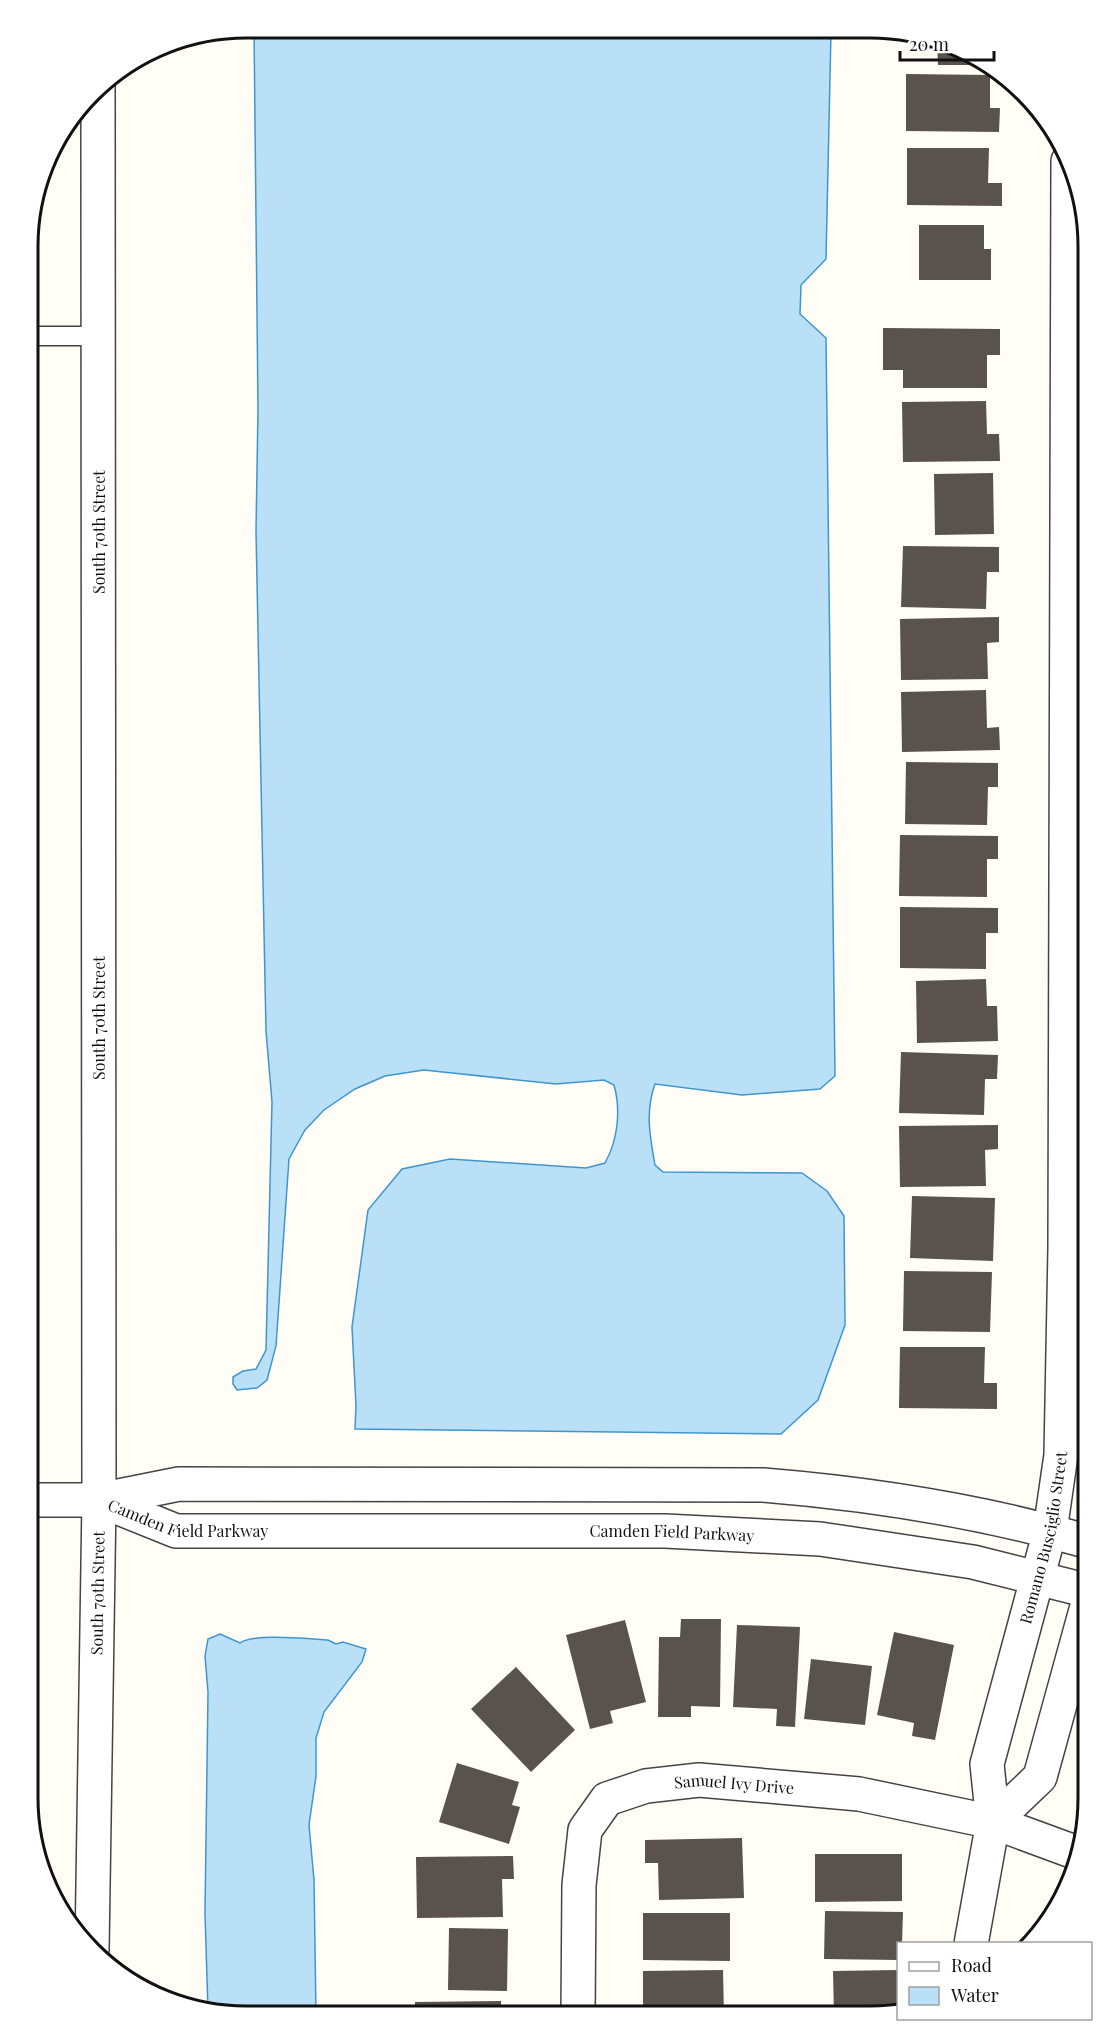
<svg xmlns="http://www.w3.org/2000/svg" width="1116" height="2044" font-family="'Playfair Display',serif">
<rect width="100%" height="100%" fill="#fffdf5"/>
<path fill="#b9e0f7" stroke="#3f96cf" stroke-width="1.5" d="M254,27L831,31L826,259L801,285L800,314L826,338L835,1076L820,1089L742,1095L655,1084C645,1111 650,1137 655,1165L663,1172L802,1173L827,1191L844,1216L845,1325L818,1400L781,1434L355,1429L356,1406L352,1327L368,1210L402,1169L450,1159L586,1168L605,1163C618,1140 621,1110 614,1085L604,1080L556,1084L424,1070L385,1076L355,1089L324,1110L305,1130L289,1159L276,1346L267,1380L257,1388L237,1390L233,1384V1377L243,1371L256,1369L266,1350L272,1102L266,1031L256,531L258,409Z
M220,1634L240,1643C253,1633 309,1639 328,1640L336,1644L343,1642L366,1649L362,1662L324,1712L316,1738V1776L309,1825L314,1880L316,2015H217L208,2011L205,1913L208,1692L205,1656L208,1639Z"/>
<path fill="#5a524d" d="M937,43L960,54L981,65H938Z
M906,74L990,75V108H1000L999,132L906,131Z
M907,148H989L988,183H1002V206L907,205Z
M919,225H984V249H991V280H919Z
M883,328L1000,329V355H987V388H903V370H883Z
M986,401L987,434H999L1000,461L903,462L902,402Z
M993,473L994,534L935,535L934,474Z
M903,546L999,547V572H987L986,609L901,607Z
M999,617V642L987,643L988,679L901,680L900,619Z
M986,690L987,728L999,727L1000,750L902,752L901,692Z
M906,762L998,763V787H988L987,825L905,824Z
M900,835L998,836V859H987V897L899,896Z
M900,907L998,908V933H986V969L900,968Z
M986,979L987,1006H997L998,1041L917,1043L916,981Z
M901,1052L998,1055L997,1079H985L984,1115L899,1113Z
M998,1125V1149L985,1150L986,1186L900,1187L899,1126Z
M912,1196L995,1198L993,1261L910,1258Z
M904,1271L992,1272L990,1332L903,1331Z
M900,1347H985L984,1383H997V1409L899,1408Z
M681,1619H721L720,1707L691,1706V1717H658L659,1637H680Z
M625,1620L646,1702L610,1711L613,1723L590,1729L566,1635Z
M737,1625L800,1627L795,1727L776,1726L777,1709L733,1707Z
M894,1632L954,1645L935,1740L912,1736L914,1723L877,1715Z
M811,1659L872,1666L865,1725L804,1719Z
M516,1667L575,1730L531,1772L471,1709Z
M457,1763L519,1782L512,1805L520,1807L509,1844L439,1822Z
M742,1838L744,1898L659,1900L658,1863H645V1840Z
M815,1854H902V1901L815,1902Z
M513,1856L514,1879H502L503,1917L417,1918L416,1857Z
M825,1911L903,1912L902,1944H898V1960L824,1959Z
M643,1913H730V1961L643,1960Z
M449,1928L508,1929L507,1991L448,1990Z
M723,1970L724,2016H643V1971Z
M898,1970V2012L870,2017H834L833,1971Z
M501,2001V2016H415V2002Z"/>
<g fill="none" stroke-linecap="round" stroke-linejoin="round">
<g stroke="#444" stroke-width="21">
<path id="service" d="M29,336H98"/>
</g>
<g stroke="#444" stroke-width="36">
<g id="minor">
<path d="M27,1500H99"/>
<path d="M993,1822L1040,1777L1089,1599"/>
<path id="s1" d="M971,1944L993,1822L987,1764L1050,1531L1061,1455L1065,1248L1068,161"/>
<path id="s2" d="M92,1950L99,1500L98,85"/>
<path id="s3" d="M578,2016L579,1885L585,1830L607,1799L646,1786L699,1780L859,1794L993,1822L1080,1854"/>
</g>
</g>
<g stroke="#444" stroke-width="36">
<g id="tertiary">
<path id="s4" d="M99,1500L176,1531H665L820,1539L973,1562L1089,1591"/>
<path d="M99,1500L179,1484L763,1485C873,1494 982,1511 1089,1542"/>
</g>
</g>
<use href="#service" stroke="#fff" stroke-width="18"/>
<use href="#minor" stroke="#fff" stroke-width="33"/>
<use href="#tertiary" stroke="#fff" stroke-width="33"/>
</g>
<g text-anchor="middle" stroke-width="6" stroke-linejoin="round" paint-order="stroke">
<g font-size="16" fill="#111" stroke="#fff">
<text transform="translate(99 532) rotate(-90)" y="6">South 70th Street</text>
<text transform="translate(99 1018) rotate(-90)" y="6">South 70th Street</text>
<text dy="6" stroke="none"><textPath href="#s4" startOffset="93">Camden Field Parkway</textPath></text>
<text dy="6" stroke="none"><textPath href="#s4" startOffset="579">Camden Field Parkway</textPath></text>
<text dy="6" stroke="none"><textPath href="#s1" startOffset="416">Romano Busciglio Street</textPath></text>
<text dy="6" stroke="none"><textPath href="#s2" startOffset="357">South 70th Street</textPath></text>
<text dy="6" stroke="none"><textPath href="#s3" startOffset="354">Samuel Ivy Drive</textPath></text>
</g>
</g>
<path d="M0 0H1116V2044H0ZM246 38H870A208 208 0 0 1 1078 246V1798A208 208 0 0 1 870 2006H246A208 208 0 0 1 38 1798V246A208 208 0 0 1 246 38Z" fill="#fff" fill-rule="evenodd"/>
<path fill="none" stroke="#111" stroke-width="3" d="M246 38H870A208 208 0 0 1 1078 246V1798A208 208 0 0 1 870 2006H246A208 208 0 0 1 38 1798V246A208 208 0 0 1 246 38Z"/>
<rect x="897" y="1942" width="195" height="78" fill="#ffffff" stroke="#a0a0a0" stroke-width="1.5"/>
<rect x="909" y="1962" width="30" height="9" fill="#ffffff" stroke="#a0a0a0" stroke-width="1.5"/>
<text x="951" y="1972" font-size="18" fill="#111111">Road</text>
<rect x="909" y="1987" width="30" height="18" fill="#b9e0f7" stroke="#a0a0a0" stroke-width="1.5"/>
<text x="951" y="2002" font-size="18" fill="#111111">Water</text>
<path d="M900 51v9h94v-9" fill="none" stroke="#111111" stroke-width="3"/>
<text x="909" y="51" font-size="18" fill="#111111" stroke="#ffffff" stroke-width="4.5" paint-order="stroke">20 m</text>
</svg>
